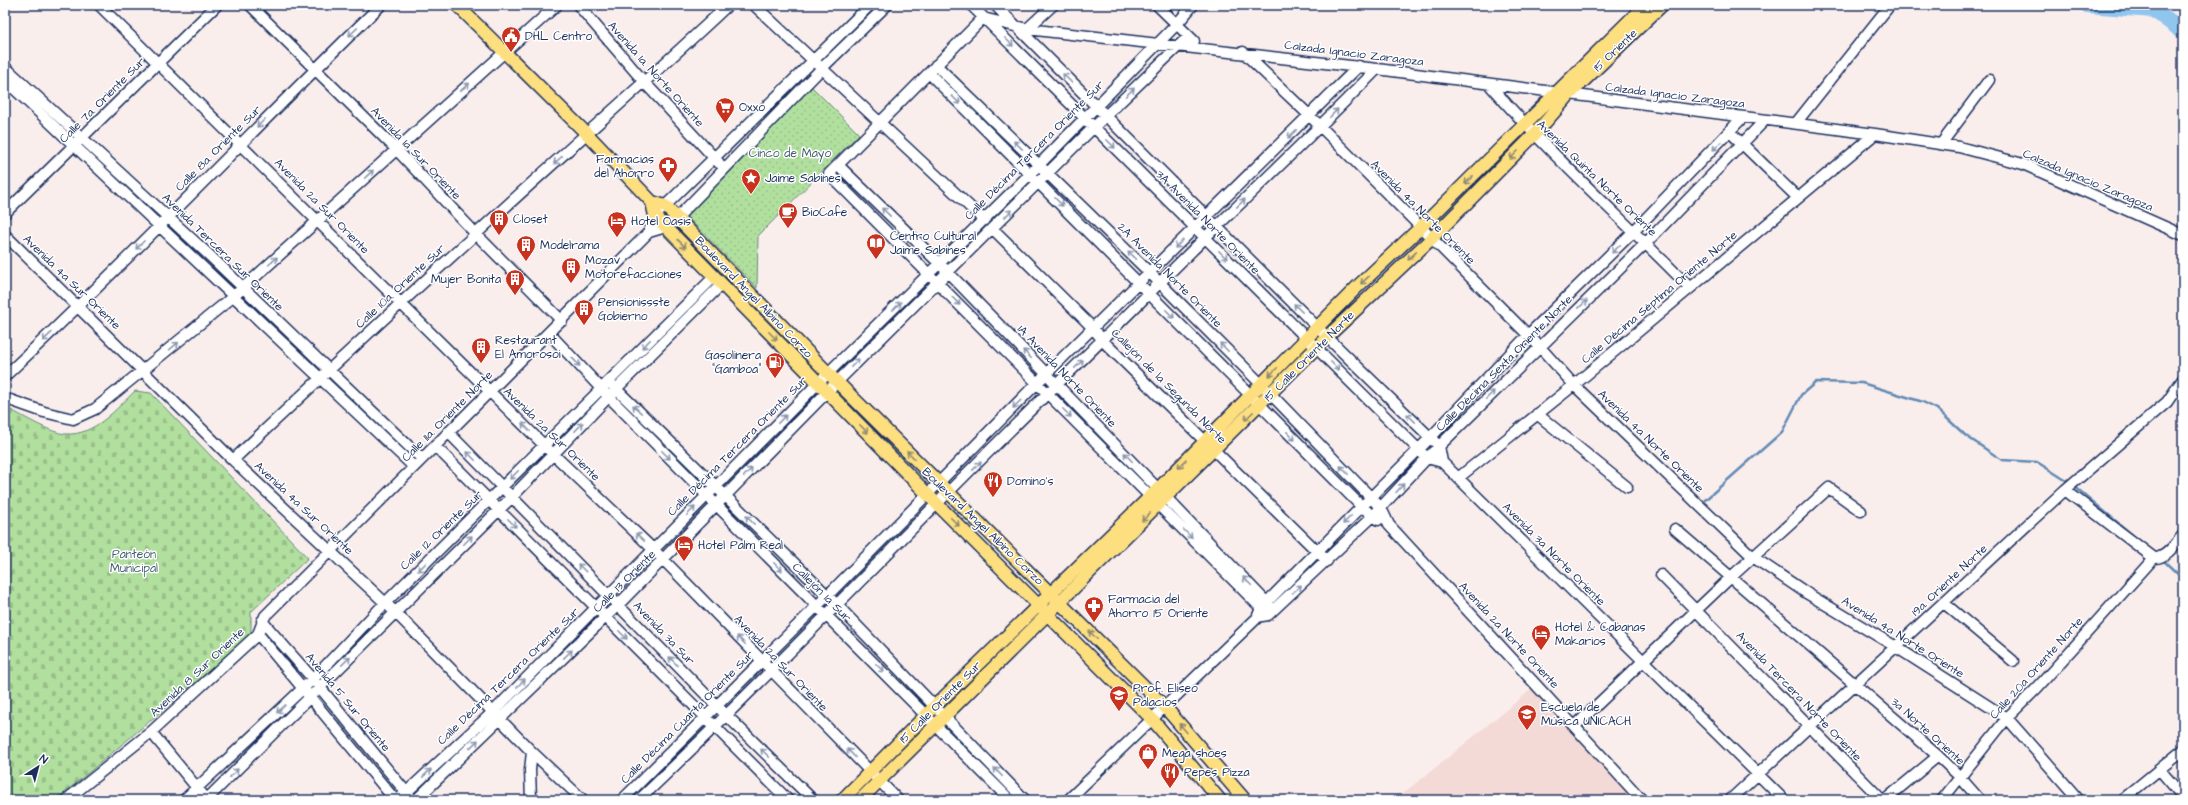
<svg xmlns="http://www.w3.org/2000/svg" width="2188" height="805" font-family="'Architects Daughter',sans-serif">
<defs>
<pattern id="grass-dots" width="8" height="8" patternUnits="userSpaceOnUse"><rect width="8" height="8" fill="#b1df9e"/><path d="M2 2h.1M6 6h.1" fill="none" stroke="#98c08a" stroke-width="1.8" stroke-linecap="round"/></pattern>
<pattern id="cemetery-stones" width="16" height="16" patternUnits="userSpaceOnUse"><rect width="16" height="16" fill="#b1df9e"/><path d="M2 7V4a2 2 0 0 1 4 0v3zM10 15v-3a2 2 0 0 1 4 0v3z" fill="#98c08a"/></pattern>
</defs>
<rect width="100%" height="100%" fill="#faeeed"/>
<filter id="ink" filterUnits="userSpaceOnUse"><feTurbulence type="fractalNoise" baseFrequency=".025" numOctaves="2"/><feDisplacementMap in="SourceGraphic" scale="8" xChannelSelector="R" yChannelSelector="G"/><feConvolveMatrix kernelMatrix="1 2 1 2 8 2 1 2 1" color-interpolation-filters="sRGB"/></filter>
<g filter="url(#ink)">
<path fill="#f4dad7" d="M1534,687L1638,800H1394L1425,776Z"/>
<path fill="url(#grass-dots)" stroke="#66877e" d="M809,84L859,134L758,236L757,288L683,213Z"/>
<path fill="url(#cemetery-stones)" stroke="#66877e" d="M135,391L151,393L308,558L251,612V636L56,800H5V414L9,409C25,417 50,433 66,434C94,436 116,409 135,391Z"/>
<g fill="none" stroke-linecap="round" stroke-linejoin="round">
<path stroke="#618ab4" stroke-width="2.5" d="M2074,486L2147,547
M1705,500L1782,432L1801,395L1816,382L1862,383L1923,402L1937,409L1966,436L2002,460L2037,462L2070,483
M2162,559L2183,579"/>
<path stroke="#90c6ee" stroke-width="16" d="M2087,5L2154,10L2183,32"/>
<g stroke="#1b2f5e" stroke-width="13">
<path id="minor" d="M99,5L553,454L653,549L898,800
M250,5L396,149L476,234L562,321
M578,5L645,83L719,163
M754,5L984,220
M971,5L1427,458L1442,462L1784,800
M995,5L1327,337L1439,446L1442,462
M1157,5L1194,41
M1027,29L1053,5
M1243,52L1310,116L1539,346L1574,385L1753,557L1808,594L1896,647L2007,718L2079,800
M936,65L1150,273L1261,384L1381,508L1389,525L1642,800
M5,67L208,254L422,459
M929,73L1361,506L1378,520
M5,80L414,467
M1489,84C1551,156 1623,219 1689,287
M1796,123L1890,5
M1730,132L1798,198
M1941,144L1989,80
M838,165L940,264L1158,489L1271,607
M5,213L217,5
M993,229L1094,329L1103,341L1327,561
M649,232L666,227L677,218L821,69L887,5
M5,235L233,460L396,613L532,752L583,800
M549,333L609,397L1010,800
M5,376C134,256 255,127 381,5
M612,385L836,604L1025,800
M10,400L44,412L73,419L95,409L234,296L557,5
M1537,414L1627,487
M448,432L717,706L813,800
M435,446L788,800
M233,460C314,384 394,309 476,234C559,157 645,83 728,5
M1458,478L1574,385L1875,134
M2065,490L2154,558
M1675,529L1938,756L1959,776L1980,800
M2154,558C2166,559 2176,543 2183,535
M1661,575L1882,800
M1944,603L2013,661
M1268,615L829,174L983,18L1027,29L1377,69L1875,134L1959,147L2023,164L2183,235
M1262,616L1268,615L1372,517L1427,458L1646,243L1765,120
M262,621L313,679L410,797
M258,634L395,800
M1575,726L1730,578L1829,488L1861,511
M151,732L207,800
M2160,770L2183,797
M66,800L151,732L258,634L265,616L649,232L655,216L665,206L870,5
M184,800L313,679L385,603L714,277
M206,800L511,498L616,389L721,285
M398,800L493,712L828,373L1030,174L1177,24L1193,5
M416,800L618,605L837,382L1094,127L1189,36
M531,800L530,770L532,752
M622,800L827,596L1046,374L1359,66
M639,800C778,668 909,529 1046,395C1104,339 1160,282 1217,226C1271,174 1325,122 1377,69
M1068,800L1257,618L1261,608L1431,437L1528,335L1634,231L1743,117
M1730,800L2065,490L2167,402L2183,379
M1885,800L1938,756
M1942,800L2007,718L2038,687L2154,558
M2122,800L2183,750"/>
</g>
<g stroke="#1b2f5e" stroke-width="15">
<path id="major" d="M457,5L587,134L652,202L665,206L677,218L828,373L1165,707L1245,800
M652,202L655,216L938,505L1152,719L1220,800
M842,800L935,706L1158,489L1357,287L1420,228L1645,5
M860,800L1327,337L1431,239L1534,135L1569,95L1662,5"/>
</g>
<use href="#minor" stroke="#fff" stroke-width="10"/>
<use href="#major" stroke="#fddf80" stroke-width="12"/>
</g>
<defs><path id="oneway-shaft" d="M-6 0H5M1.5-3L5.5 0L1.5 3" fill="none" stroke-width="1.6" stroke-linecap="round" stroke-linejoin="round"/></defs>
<g stroke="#8d97ae">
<use href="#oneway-shaft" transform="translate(353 32) rotate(136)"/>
<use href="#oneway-shaft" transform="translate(1009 42) rotate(45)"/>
<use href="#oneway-shaft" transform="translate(1067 78) rotate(-135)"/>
<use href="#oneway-shaft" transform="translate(465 87) rotate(-41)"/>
<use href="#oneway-shaft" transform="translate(1130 92) rotate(-44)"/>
<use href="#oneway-shaft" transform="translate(956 100) rotate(45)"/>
<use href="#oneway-shaft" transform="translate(1334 113) rotate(-46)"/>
<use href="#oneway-shaft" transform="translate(261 123) rotate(135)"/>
<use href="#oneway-shaft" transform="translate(1292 134) rotate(136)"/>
<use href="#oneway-shaft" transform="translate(1111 144) rotate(45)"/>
<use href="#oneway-shaft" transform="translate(1018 145) rotate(-136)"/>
<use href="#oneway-shaft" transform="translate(1717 146) rotate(134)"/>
<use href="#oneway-shaft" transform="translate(558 160) rotate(138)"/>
<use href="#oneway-shaft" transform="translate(369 174) rotate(-43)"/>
<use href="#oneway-shaft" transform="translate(1059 202) rotate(45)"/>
<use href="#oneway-shaft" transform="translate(1241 203) rotate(-44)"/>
<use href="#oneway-shaft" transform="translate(886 212) rotate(-136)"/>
<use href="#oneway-shaft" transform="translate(1008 214) rotate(-45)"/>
<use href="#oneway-shaft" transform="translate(1179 244) rotate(135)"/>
<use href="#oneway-shaft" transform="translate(140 245) rotate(135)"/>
<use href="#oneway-shaft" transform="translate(1616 249) rotate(136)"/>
<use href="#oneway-shaft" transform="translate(1132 255) rotate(-136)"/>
<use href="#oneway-shaft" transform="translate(1223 255) rotate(45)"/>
<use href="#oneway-shaft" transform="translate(273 261) rotate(-42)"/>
<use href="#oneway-shaft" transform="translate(956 301) rotate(46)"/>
<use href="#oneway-shaft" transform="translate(1583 304) rotate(-44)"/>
<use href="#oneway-shaft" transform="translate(897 306) rotate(-45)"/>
<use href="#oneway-shaft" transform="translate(1298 308) rotate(-135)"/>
<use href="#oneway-shaft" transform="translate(1170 314) rotate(45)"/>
<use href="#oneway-shaft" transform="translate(47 337) rotate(137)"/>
<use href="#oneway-shaft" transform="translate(646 344) rotate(134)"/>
<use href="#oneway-shaft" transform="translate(174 346) rotate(-40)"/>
<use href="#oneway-shaft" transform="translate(1224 347) rotate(-135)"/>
<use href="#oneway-shaft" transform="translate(1027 354) rotate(-134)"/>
<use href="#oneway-shaft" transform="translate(576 362) rotate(47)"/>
<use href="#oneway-shaft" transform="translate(855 363) rotate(-45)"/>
<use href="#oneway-shaft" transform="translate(1079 364) rotate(-44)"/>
<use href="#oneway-shaft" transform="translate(1335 366) rotate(45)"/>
<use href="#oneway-shaft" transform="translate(1490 395) rotate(-45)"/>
<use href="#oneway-shaft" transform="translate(1017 404) rotate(135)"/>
<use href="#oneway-shaft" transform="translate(637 409) rotate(-136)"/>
<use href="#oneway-shaft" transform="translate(1067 413) rotate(45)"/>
<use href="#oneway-shaft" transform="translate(1411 418) rotate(-136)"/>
<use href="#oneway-shaft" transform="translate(782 419) rotate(-46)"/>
<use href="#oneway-shaft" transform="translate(526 427) rotate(-135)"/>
<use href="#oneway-shaft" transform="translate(579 427) rotate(-46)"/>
<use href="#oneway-shaft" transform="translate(1291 436) rotate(46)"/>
<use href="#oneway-shaft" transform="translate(666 455) rotate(45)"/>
<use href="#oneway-shaft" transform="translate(471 456) rotate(-135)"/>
<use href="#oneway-shaft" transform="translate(1128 457) rotate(-134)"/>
<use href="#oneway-shaft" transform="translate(977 466) rotate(-44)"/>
<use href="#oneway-shaft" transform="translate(1344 470) rotate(-134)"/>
<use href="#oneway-shaft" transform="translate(748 472) rotate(-45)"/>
<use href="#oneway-shaft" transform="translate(514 475) rotate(134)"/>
<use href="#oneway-shaft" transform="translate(1400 488) rotate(-48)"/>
<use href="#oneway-shaft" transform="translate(691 511) rotate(-45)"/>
<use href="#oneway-shaft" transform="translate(750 520) rotate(-135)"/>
<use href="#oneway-shaft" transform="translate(1347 520) rotate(135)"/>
<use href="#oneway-shaft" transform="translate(512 523) rotate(45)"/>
<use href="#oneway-shaft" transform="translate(1188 534) rotate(45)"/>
<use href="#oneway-shaft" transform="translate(640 537) rotate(-136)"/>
<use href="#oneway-shaft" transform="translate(468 540) rotate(-45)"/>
<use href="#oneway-shaft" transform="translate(422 567) rotate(135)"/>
<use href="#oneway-shaft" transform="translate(778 567) rotate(45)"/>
<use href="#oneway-shaft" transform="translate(582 568) rotate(-135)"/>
<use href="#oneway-shaft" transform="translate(1247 581) rotate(-134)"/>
<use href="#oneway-shaft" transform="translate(1297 589) rotate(-42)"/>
<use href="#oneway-shaft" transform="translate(623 635) rotate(45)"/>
<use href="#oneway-shaft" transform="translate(741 640) rotate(-134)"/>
<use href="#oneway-shaft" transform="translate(568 654) rotate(-44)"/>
<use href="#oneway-shaft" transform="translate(346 661) rotate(-44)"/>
<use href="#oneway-shaft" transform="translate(673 661) rotate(-134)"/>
<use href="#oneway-shaft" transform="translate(880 668) rotate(45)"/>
<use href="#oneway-shaft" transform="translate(521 683) rotate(-45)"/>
<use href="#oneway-shaft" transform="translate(281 709) rotate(137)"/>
<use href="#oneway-shaft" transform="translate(474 744) rotate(-44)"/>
<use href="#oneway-shaft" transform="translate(765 753) rotate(-136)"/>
<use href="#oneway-shaft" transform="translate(851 753) rotate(-134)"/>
<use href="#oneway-shaft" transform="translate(998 772) rotate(-134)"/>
<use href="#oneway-shaft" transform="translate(234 773) rotate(-45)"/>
<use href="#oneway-shaft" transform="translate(427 773) rotate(-43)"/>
</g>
<g stroke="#8c876f">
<use href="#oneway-shaft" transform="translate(1514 155) rotate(135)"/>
<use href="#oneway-shaft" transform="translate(1469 180) rotate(135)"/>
<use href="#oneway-shaft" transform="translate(682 244) rotate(47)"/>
<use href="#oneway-shaft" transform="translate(1412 256) rotate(137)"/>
<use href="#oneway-shaft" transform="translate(1365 280) rotate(137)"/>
<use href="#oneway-shaft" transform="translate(773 336) rotate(45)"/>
<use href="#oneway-shaft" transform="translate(1273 372) rotate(135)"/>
<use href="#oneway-shaft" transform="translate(1249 416) rotate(135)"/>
<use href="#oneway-shaft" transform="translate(864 429) rotate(46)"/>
<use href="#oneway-shaft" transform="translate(911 455) rotate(-135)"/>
<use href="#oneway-shaft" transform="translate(1182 464) rotate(134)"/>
<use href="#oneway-shaft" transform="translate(1146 517) rotate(135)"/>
<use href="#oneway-shaft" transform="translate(955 522) rotate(45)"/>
<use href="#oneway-shaft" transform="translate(1093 635) rotate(-135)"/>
<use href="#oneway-shaft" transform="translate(1183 728) rotate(-131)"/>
</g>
</g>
<defs>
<g id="civic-pin" transform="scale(1)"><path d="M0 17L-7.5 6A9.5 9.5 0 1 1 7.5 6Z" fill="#c8321e" stroke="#fff"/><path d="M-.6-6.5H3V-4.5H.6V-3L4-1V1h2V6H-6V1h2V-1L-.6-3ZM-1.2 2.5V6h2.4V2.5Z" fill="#fff"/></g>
<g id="supermarket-pin" transform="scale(1)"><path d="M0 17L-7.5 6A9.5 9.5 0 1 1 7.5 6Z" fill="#c8321e" stroke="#fff"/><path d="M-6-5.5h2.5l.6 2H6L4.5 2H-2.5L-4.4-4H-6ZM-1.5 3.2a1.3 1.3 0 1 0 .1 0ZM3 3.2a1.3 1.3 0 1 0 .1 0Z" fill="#fff"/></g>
<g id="pharmacy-pin" transform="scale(1)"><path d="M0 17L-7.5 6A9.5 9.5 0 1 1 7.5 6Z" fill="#c8321e" stroke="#fff"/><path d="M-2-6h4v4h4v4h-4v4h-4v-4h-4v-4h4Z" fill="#fff"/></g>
<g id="sight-pin" transform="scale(1)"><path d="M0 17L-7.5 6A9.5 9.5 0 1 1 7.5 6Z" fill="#c8321e" stroke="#fff"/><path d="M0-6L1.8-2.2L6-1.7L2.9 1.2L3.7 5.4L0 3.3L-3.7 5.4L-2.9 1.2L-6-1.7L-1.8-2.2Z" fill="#fff"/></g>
<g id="cafe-pin" transform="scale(1)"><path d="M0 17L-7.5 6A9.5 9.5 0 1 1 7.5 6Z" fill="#c8321e" stroke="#fff"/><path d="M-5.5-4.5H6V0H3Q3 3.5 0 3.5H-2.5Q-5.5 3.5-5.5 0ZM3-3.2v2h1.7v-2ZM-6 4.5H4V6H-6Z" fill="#fff"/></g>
<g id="building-pin" transform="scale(1)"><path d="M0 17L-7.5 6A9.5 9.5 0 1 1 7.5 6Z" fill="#c8321e" stroke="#fff"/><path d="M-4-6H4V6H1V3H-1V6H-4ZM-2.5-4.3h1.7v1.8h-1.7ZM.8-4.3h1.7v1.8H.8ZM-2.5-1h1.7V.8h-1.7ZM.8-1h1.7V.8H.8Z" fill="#fff"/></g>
<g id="hotel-pin" transform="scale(1)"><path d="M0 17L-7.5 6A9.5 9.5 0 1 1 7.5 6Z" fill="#c8321e" stroke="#fff"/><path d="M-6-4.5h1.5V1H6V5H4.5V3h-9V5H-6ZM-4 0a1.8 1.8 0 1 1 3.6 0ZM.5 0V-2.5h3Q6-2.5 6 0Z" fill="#fff"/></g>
<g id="library-pin" transform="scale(1)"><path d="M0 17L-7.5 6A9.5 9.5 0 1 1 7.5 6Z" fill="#c8321e" stroke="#fff"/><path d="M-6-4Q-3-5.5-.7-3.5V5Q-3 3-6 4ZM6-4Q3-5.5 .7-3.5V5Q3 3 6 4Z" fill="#fff"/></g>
<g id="fuel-pin" transform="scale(1)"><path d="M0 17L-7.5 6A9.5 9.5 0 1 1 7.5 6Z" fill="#c8321e" stroke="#fff"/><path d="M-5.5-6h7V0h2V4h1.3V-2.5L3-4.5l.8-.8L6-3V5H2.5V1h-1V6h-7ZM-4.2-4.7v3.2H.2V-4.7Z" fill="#fff"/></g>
<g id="restaurant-pin" transform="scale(1)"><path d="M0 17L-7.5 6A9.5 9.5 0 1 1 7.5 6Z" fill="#c8321e" stroke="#fff"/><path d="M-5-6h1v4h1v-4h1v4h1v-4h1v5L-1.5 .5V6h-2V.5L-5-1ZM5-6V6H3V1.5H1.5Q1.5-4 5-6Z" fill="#fff"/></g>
<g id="school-pin" transform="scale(1)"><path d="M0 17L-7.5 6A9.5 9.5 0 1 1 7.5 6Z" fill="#c8321e" stroke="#fff"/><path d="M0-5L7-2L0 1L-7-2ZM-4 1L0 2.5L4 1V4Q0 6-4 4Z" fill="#fff"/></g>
<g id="university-pin" transform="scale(1)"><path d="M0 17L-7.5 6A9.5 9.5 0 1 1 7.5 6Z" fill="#c8321e" stroke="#fff"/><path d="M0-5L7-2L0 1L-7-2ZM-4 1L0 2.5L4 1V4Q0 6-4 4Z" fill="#fff"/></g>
<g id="shop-pin" transform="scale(1)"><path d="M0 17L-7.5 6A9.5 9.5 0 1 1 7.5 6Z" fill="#c8321e" stroke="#fff"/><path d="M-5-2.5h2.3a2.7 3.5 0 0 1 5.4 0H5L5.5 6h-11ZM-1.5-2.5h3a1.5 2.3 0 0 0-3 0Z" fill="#fff"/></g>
</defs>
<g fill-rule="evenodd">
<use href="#civic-pin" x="511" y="36"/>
<use href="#supermarket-pin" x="725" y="107"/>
<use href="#pharmacy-pin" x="668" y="166"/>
<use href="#sight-pin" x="751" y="178"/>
<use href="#cafe-pin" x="788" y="212"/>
<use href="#building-pin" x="499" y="219"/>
<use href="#hotel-pin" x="617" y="221"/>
<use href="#library-pin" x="876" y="243"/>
<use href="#building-pin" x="526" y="245"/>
<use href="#building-pin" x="571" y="267"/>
<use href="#building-pin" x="515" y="279"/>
<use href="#building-pin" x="584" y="309"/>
<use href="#building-pin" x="481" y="347"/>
<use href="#fuel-pin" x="775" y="362"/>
<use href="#restaurant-pin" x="993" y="481"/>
<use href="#hotel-pin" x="684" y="545"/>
<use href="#pharmacy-pin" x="1094" y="606"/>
<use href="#hotel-pin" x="1541" y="634"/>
<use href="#school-pin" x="1119" y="695"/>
<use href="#university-pin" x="1527" y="714"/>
<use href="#shop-pin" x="1148" y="753"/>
<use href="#restaurant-pin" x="1170" y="772"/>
</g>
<g text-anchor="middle" stroke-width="3" stroke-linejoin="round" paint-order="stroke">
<g font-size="12" fill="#1b2f5e" stroke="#fff" text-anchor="start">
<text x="525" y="40">DHL Centro</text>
<text x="739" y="111">Oxxo</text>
<text x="654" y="163" text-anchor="end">Farmacias<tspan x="654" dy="14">del Ahorro</tspan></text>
<text x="765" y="182">Jaime Sabines</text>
<text x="802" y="216">BioCafe</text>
<text x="513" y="223">Closet</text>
<text x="631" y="225">Hotel Oasis</text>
<text x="890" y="240">Centro Cultural<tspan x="890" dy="14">Jaime Sabines</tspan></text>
<text x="540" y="249">Modelrama</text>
<text x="585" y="264">Mozav<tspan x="585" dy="14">Motorefacciones</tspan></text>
<text x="501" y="283" text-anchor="end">Mujer Bonita</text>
<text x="598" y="306">Pensionissste<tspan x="598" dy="14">Gobierno</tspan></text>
<text x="495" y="344">Restaurant<tspan x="495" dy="14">El Amorosoi</tspan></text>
<text x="761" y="359" text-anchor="end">Gasolinera<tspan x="761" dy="14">"Gamboa"</tspan></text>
<text x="1007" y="485">Domino's</text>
<text x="698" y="549">Hotel Palm Real</text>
<text x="1108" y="603">Farmacia del<tspan x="1108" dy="14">Ahorro 15 Oriente</tspan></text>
<text x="1555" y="631">Hotel &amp; Cabanas<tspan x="1555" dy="14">Makarios</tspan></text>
<text x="1133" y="692">Prof. Eliseo<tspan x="1133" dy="14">Palacios</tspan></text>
<text x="1541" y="711">Escuela de<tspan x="1541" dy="14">Música UNICACH</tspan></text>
<text x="1162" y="757">Mega shoes</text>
<text x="1184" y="776">Pepes Pizza</text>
</g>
<g font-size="12" fill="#1b2f5e" stroke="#fff">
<text transform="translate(1615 50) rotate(-44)" y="4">15 Oriente</text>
<text transform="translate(1354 53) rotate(7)" y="4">Calzada Ignacio Zaragoza</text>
<text transform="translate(656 74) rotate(48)" y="4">Avenida 1a. Norte Oriente</text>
<text transform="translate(1675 95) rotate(7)" y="4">Calzada Ignacio Zaragoza</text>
<text transform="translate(102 100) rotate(-45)" y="4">Calle 7a. Oriente Sur</text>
<text transform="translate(218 148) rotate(-45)" y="4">Calle 8a. Oriente Sur</text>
<text transform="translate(1034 150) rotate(-45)" y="4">Calle Décima Tercera Oriente Sur</text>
<text transform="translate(416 153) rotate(46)" y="4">Avenida 1a Sur Oriente</text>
<text transform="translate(1597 178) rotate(44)" y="4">Avenida Quinta Norte Oriente</text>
<text transform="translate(2088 180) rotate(23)" y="4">Calzada Ignacio Zaragoza</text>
<text transform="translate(322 206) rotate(45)" y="4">Avenida 2a Sur Oriente</text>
<text transform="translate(1423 212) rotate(45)" y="4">Avenida 4a Norte Oriente</text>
<text transform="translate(1208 222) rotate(45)" y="4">3A Avenida Norte Oriente</text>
<text transform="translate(223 252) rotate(44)" y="4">Avenida Tercera Sur Oriente</text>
<text transform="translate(1170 275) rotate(45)" y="4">2A Avenida Norte Oriente</text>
<text transform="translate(72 282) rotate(44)" y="4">Avenida 4a Sur Oriente</text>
<text transform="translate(400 286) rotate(-43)" y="4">Calle 10a. Oriente Sur</text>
<text transform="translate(754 297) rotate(46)" y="4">Boulevard Ángel Albino Corzo</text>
<text transform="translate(1659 297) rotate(-40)" y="4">Calle Décima Séptima Oriente Norte</text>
<text transform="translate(1309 356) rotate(-45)" y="4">15 Calle Oriente Norte</text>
<text transform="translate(1504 363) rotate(-45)" y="4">Calle Décima Sexta Oriente Norte</text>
<text transform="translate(1067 376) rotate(46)" y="4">1A Avenida Norte Oriente</text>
<text transform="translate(1169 386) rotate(45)" y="4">Callejón de la Segunda Norte</text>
<text transform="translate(447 416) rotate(-45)" y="4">Calle 11a. Oriente Norte</text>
<text transform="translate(552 434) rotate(44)" y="4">Avenida 2a Sur Oriente</text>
<text transform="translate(1651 441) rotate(44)" y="4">Avenida 4a Norte Oriente</text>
<text transform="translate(737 446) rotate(-45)" y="4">Calle Décima Tercera Oriente Sur</text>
<text transform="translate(304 508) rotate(43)" y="4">Avenida 4a Sur Oriente</text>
<text transform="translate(983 526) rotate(44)" y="4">Boulevard Ángel Albino Corzo</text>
<text transform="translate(441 530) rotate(-44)" y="4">Calle 12 Oriente Sur</text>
<text transform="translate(1554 554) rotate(45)" y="4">Avenida 3a Norte Oriente</text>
<text transform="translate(1949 580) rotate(-43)" y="4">19a. Oriente Norte</text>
<text transform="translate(624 581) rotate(-45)" y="4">Calle 13 Oriente</text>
<text transform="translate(822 592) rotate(45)" y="4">Callejón 1a Sur</text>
<text transform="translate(664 633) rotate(46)" y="4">Avenida 3a Sur</text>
<text transform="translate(1509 635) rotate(47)" y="4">Avenida 2a Norte Oriente</text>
<text transform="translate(1903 637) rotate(32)" y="4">Avenida 4a Norte Oriente</text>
<text transform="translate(781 663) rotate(46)" y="4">Avenida 2a Sur Oriente</text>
<text transform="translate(2036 668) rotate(-48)" y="4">Calle 20a Oriente Norte</text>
<text transform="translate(197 672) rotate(-43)" y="4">Avenida 8 Sur Oriente</text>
<text transform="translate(508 676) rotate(-44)" y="4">Calle Décima Tercera Oriente Sur</text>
<text transform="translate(1799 696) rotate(46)" y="4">Avenida Tercera Norte Oriente</text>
<text transform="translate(348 702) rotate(50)" y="4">Avenida 5 Sur Oriente</text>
<text transform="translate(940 702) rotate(-45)" y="4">15 Calle Oriente Sur</text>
<text transform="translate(687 717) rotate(-45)" y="4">Calle Décima Cuarta Oriente Sur</text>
<text transform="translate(1928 731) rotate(42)" y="4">3a Norte Oriente</text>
</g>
<g font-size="12" fill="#405b6e" stroke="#fff">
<text x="790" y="157">Cinco de Mayo</text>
<text x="134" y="558">Panteón<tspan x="134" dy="14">Municipal</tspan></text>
</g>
</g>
<rect width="2188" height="805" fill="none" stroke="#fff" stroke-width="20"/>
<rect x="10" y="10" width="2168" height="785" fill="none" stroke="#1b2f5e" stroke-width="1.5" filter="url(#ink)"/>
<g transform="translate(38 767) rotate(36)" stroke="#ffffff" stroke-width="3" paint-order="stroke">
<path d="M0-3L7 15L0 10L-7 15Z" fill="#1b2f5e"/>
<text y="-6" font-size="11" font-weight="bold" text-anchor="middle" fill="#1b2f5e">N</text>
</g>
</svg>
